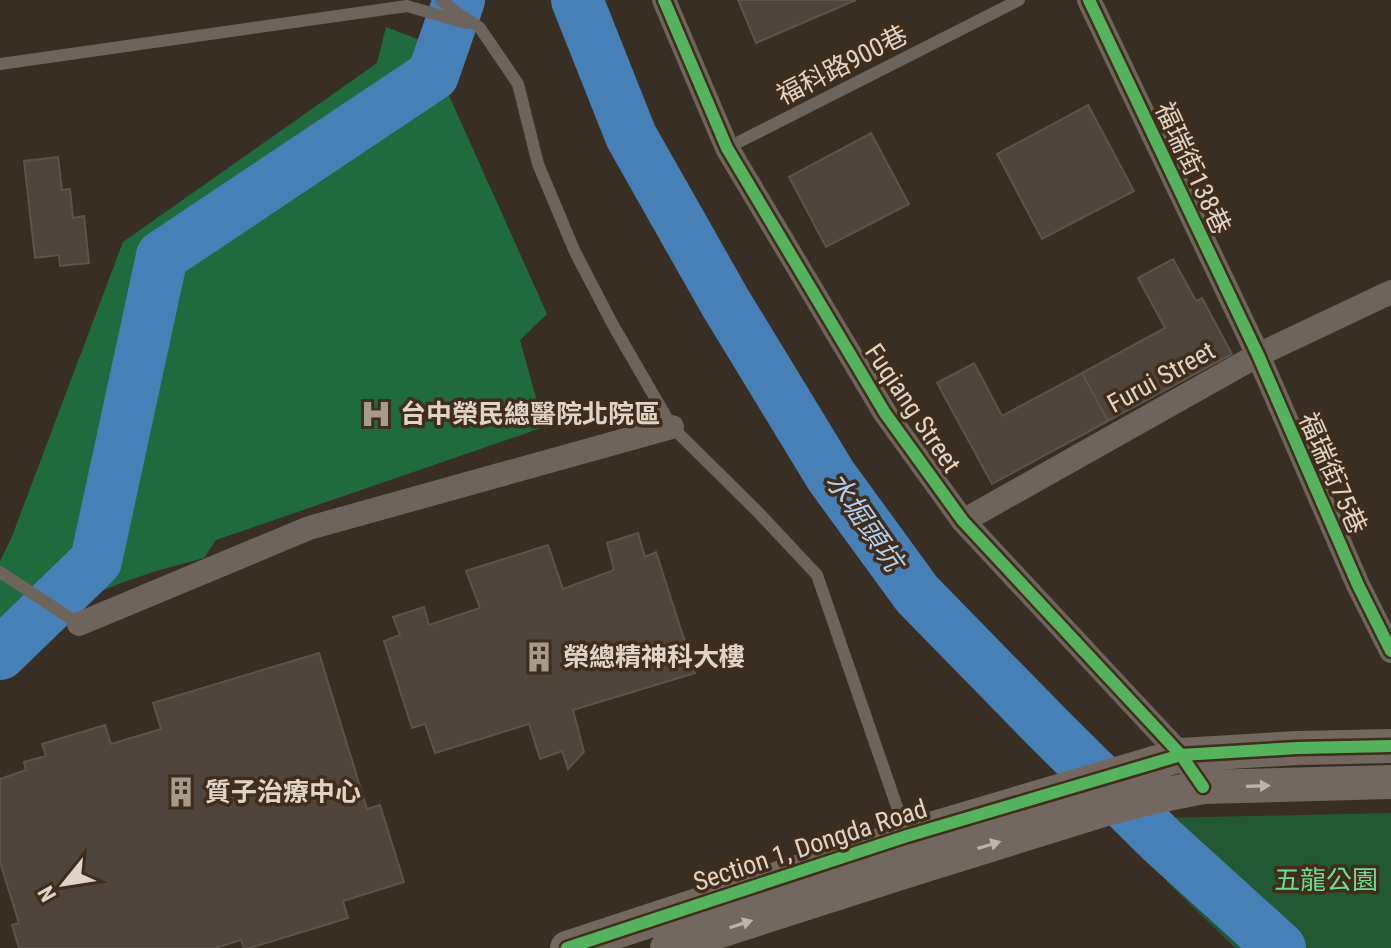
<svg xmlns="http://www.w3.org/2000/svg" width="1391" height="948" font-family="'Roboto Condensed','Noto Sans TC',sans-serif">
<rect width="100%" height="100%" fill="#392e23"/>
<path fill="#235835" d="M1391,813V948H1305L1162,818Z
M1167,863L1255,948H1235L1167,882Z"/>
<path fill="#1f6b3d" d="M386,27L425,42L547,314L520,340L544,427L216,540L204,558L156,571L121,583L19,625L0,640V561L11,539L123,242L377,63Z"/>
<g fill="none" stroke-linecap="round" stroke-linejoin="round">
<path stroke="#4780b7" stroke-width="52" d="M577,0L631,136L725,302L831,476L917,594L1047,727L1161,840L1280,948
M0,654L96,561L162,256L433,75L459,0"/>
</g>
<path fill="#50453d" stroke="#5c534a" stroke-width="2" d="M738,0H856L756,43Z
M1088,105L1134,191L1042,239L997,154Z
M871,133L909,204L826,247L789,177Z
M58,157L62,190L70,189L73,218L84,216L89,263L60,266L59,255L35,258L24,161Z
M1173,259L1196,301L1202,298L1232,354L1108,421L1082,373L1165,328L1138,278Z
M974,363L1002,416L1082,373L1108,421L992,484L937,383Z
M638,533L645,557L656,552L695,673L573,710L584,752L568,769L562,751L540,759L529,724L435,753L425,724L412,728L384,641L400,635L393,617L424,607L429,625L480,608L466,571L548,545L563,589L614,570L607,543Z
M319,653L367,809L380,805L404,882L343,901L348,918L250,948H244L241,940L216,948H19L12,925L19,923L0,862V779L26,770L24,762L46,756L42,744L105,725L111,744L161,729L153,703Z"/>
<g fill="none" stroke-linecap="round" stroke-linejoin="round">
<path stroke="#6d645d" stroke-width="12" d="M441,0L456,12L480,28L518,84L538,164L575,252L613,325L672,427L758,512L817,575L906,833
M0,64L407,6L466,23
M727,148L1019,0
M0,572L79,624"/>
<path stroke="#6d645d" stroke-width="24" d="M664,0L727,148L885,413L963,521L1181,755L1187,764
M1089,0L1258,355L1358,585L1391,651
M963,521L1258,355L1391,292
M79,624L309,528L672,427"/>
<path stroke="#736860" stroke-width="34" d="M567,948L907,836L1181,755L1297,748L1391,746
M667,948L916,868L1106,809L1153,797L1203,787L1391,782"/>
<g stroke="#412d1b" stroke-width="17">
<path id="cycleway" d="M664,0L727,148L885,413L963,521L1181,755L1203,787
M1089,0L1258,355L1358,585L1391,651
M567,948L907,836L1181,755L1297,748L1391,746"/>
</g>
<use href="#cycleway" stroke="#56b35d" stroke-width="12"/>
</g>
<defs><path id="oneway-solid" d="M-6-.8H1V-3.2L6.5 0L1 3.2V.8H-6Z" transform="scale(2)"/></defs>
<g fill="#bfb3a9">
<use href="#oneway-solid" transform="translate(1258 786) rotate(-2)"/>
<use href="#oneway-solid" transform="translate(989 845) rotate(-17)"/>
<use href="#oneway-solid" transform="translate(741 924) rotate(-18)"/>
</g>
<defs>
<g id="hospital-bare" transform="scale(2.4)"><path d="M-5-5h3v3.5h4V-5h3V5h-3V1.5h-4V5h-3Z" fill="#a6998e" stroke="#412d1b" stroke-width="2.5" paint-order="stroke"/></g>
<g id="building-bare" transform="scale(2.4)"><path d="M-4-6H4V6H1V3H-1V6H-4ZM-2.5-4.3h1.7v1.8h-1.7ZM.8-4.3h1.7v1.8H.8ZM-2.5-1h1.7V.8h-1.7ZM.8-1h1.7V.8H.8Z" fill="#a6998e" stroke="#412d1b" stroke-width="2.5" paint-order="stroke"/></g>
</defs>
<g fill-rule="evenodd">
<use href="#hospital-bare" x="376" y="414"/>
<use href="#building-bare" x="539" y="657"/>
<use href="#building-bare" x="181" y="792"/>
</g>
<g text-anchor="middle" stroke-width="7" stroke-linejoin="round" paint-order="stroke">
<g font-size="26" fill="#e0d3c8" stroke="#412d1b">
<text transform="translate(842 65) rotate(-27)" y="9">福科路900巷</text>
<text transform="translate(1193 168) rotate(65)" y="9">福瑞街138巷</text>
<text transform="translate(1161 377) rotate(-29)" y="9">Furui Street</text>
<text transform="translate(913 408) rotate(56)" y="9">Fuqiang Street</text>
<text transform="translate(1333 473) rotate(66)" y="9">福瑞街75巷</text>
<text transform="translate(810 845) rotate(-18)" y="9">Section 1, Dongda Road</text>
</g>
<g font-size="26" font-weight="bold" fill="#e0d3c8" stroke="#412d1b" text-anchor="start">
<text x="400" y="423">台中榮民總醫院北院區</text>
<text x="563" y="666">榮總精神科大樓</text>
<text x="205" y="801">質子治療中心</text>
</g>
<g font-size="26" fill="#6ddc93" stroke="#412d1b">
<text x="1326" y="889">五龍公園</text>
</g>
<g font-size="28" font-style="italic" fill="#b0d0f2" stroke="#412d1b">
<text transform="translate(865 521) rotate(55)" y="10">水堀頭坑</text>
</g>
</g>
<g transform="translate(64 884) rotate(240)" stroke="#412d1b" stroke-width="6" paint-order="stroke">
<path d="M0-6L14 30L0 20L-14 30Z" fill="#e0d3c8"/>
<text y="-12" font-size="22" font-weight="bold" text-anchor="middle" fill="#e0d3c8">N</text>
</g>
</svg>
